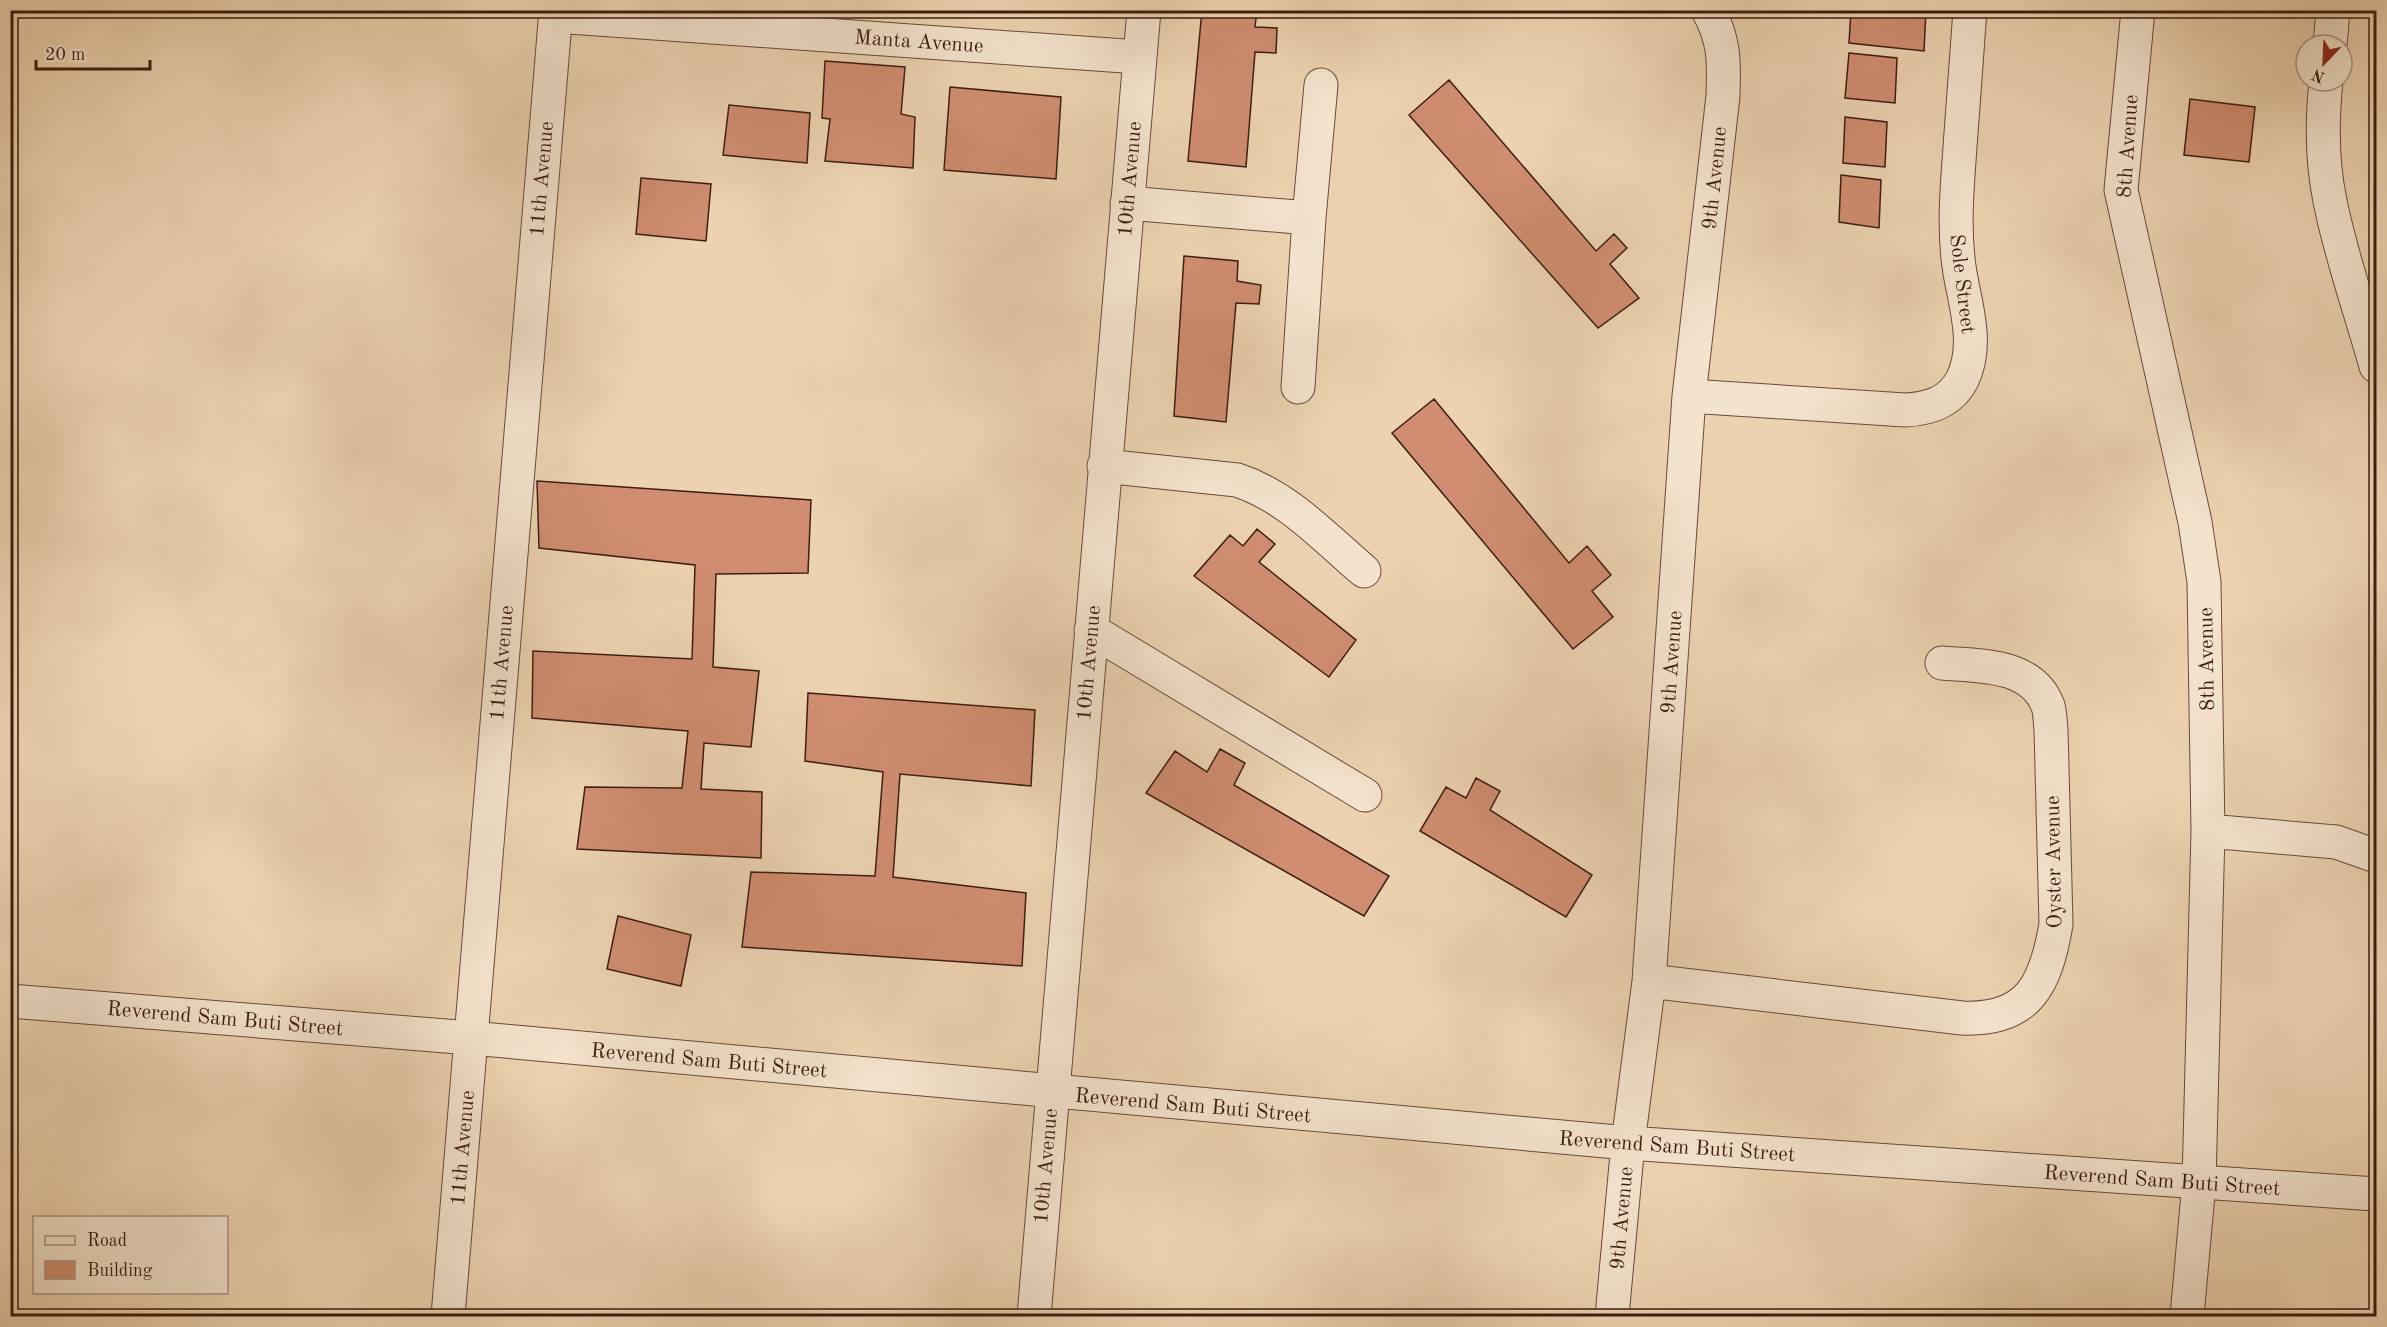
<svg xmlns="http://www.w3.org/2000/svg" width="2387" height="1327" font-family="'Old Standard TT',serif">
<rect width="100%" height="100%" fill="#ecd2b0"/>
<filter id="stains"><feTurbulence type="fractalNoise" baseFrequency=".00333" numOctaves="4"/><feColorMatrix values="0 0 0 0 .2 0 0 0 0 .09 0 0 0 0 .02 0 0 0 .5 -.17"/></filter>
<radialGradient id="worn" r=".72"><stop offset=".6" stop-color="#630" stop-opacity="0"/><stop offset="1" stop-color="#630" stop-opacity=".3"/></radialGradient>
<path fill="#d08d71" stroke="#3d1d11" stroke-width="1.5" d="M1202,10H1257L1255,27L1277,28L1276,53L1255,52L1246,167L1188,161Z
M1851,10H1926L1924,51L1849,43Z
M1849,53L1897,58L1895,103L1845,98Z
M825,61L905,67L901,114L915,117L913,168L825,161L830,119L822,118Z
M1449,80L1596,251L1614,234L1627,248L1610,264L1639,298L1598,328L1409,115Z
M950,87L1061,97L1056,179L944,170Z
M2190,99L2255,107L2249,162L2184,155Z
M729,105L810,113L807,163L723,155Z
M1845,117L1887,122L1885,167L1843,163Z
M1841,175L1881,180L1879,228L1839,222Z
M641,178L711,184L706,241L636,234Z
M1184,256L1238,261L1237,281L1261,285L1259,304L1236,303L1226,422L1174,416Z
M1434,399L1569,563L1587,546L1611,575L1592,591L1613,617L1573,649L1392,433Z
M537,481L811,500L808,573L716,574L713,667L759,671L751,747L704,743L701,789L762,792L761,858L577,849L585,787L682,788L688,731L532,718L533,651L692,659L695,565L539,548Z
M1257,529L1275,544L1259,562L1356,640L1329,677L1194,576L1230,535L1243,546Z
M808,693L1035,710L1031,786L900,774L893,877L1026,893L1022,966L742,947L751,872L875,876L883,772L805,761Z
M1220,749L1245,763L1234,785L1389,876L1364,916L1146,793L1175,751L1207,772Z
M1476,778L1500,791L1490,810L1592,875L1566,917L1420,831L1446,787L1466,798Z
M618,916L691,935L681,986L607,969Z"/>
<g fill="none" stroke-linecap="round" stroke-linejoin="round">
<g stroke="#694a39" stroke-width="35">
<path id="minor" d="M2138,10L2121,190L2195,522L2204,582L2208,831L2199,1183L2187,1316
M555,16L1139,57
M2330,45L2333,10
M2326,81C2322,120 2322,163 2330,201C2341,257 2361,312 2376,366
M1127,203L1309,218L1298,387
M1309,218L1321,85
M1689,396L1905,410C1928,409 1950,403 1962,380C1979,346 1966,308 1960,273C1953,231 1957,189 1960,147C1963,101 1967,56 1970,10
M1104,466L1237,480C1287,496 1325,538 1364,571
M1091,630L1365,795
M2208,831L2336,842L2376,856
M1649,981L1962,1018C2029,1021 2046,984 2056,924L2051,729C2050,721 2050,712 2048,706C2032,663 1978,666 1942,663
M10,1001L471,1038L1628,1143L2376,1194
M448,1316L556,10
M1034,1316L1144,10
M1612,1316L1628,1143L1649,981L1689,396L1723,96C1724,61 1725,41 1708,10"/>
</g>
<use href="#minor" stroke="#f3e2cc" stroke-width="33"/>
</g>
<g text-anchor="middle" stroke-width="4.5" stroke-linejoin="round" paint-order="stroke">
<g font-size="21" fill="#3d1d11" stroke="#f3e2cc">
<text transform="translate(919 41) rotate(4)" y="7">Manta Avenue</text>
<text transform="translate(2127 146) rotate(-86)" y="7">8th Avenue</text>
<text transform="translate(1714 178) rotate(-84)" y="7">9th Avenue</text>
<text transform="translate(541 179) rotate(-85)" y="7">11th Avenue</text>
<text transform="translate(1129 179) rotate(-85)" y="7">10th Avenue</text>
<text transform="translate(1963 284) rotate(83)" y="7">Sole Street</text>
<text transform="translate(2206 659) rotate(-91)" y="7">8th Avenue</text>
<text transform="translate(1671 662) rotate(-86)" y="7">9th Avenue</text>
<text transform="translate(501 663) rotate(-85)" y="7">11th Avenue</text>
<text transform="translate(1088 663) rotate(-85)" y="7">10th Avenue</text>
<text transform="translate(2053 862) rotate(-91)" y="7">Oyster Avenue</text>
<text transform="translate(225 1018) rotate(5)" y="7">Reverend Sam Buti Street</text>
<text transform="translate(709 1060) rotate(5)" y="7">Reverend Sam Buti Street</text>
<text transform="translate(1193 1105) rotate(5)" y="7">Reverend Sam Buti Street</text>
<text transform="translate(1677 1146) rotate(4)" y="7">Reverend Sam Buti Street</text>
<text transform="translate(462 1148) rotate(-85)" y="7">11th Avenue</text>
<text transform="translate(1045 1166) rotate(-85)" y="7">10th Avenue</text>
<text transform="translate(2162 1180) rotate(4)" y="7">Reverend Sam Buti Street</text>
<text transform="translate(1621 1218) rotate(-85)" y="7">9th Avenue</text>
</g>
</g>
<rect width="2387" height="1327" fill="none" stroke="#ecd2b0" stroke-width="36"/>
<rect x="12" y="12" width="2363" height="1303" fill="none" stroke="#3d1d11" stroke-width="3"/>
<rect x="18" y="18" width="2351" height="1291" fill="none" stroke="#3d1d11" stroke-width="1.5"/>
<rect x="33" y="1216" width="195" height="78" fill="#f3e2cc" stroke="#aa9381" stroke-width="1.5"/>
<rect x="45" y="1236" width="30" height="9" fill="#f3e2cc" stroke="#aa9381" stroke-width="1.5"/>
<text x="87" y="1246" font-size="18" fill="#3d1d11">Road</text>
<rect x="45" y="1261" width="30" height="18" fill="#d08d71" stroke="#aa9381" stroke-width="1.5"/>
<text x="87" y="1276" font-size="18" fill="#3d1d11">Building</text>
<g transform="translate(2324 63) rotate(203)"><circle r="28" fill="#f3e2cc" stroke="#aa9381" stroke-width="1.5"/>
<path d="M0-4.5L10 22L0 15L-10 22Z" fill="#8f2418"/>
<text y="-9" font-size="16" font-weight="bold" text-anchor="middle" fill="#3d1d11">N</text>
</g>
<path d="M36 60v9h114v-9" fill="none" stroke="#3d1d11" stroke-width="3"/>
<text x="45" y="60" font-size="18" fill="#3d1d11" stroke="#f3e2cc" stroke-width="4.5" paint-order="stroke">20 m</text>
<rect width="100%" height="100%" filter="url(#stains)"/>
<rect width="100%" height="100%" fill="url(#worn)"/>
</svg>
